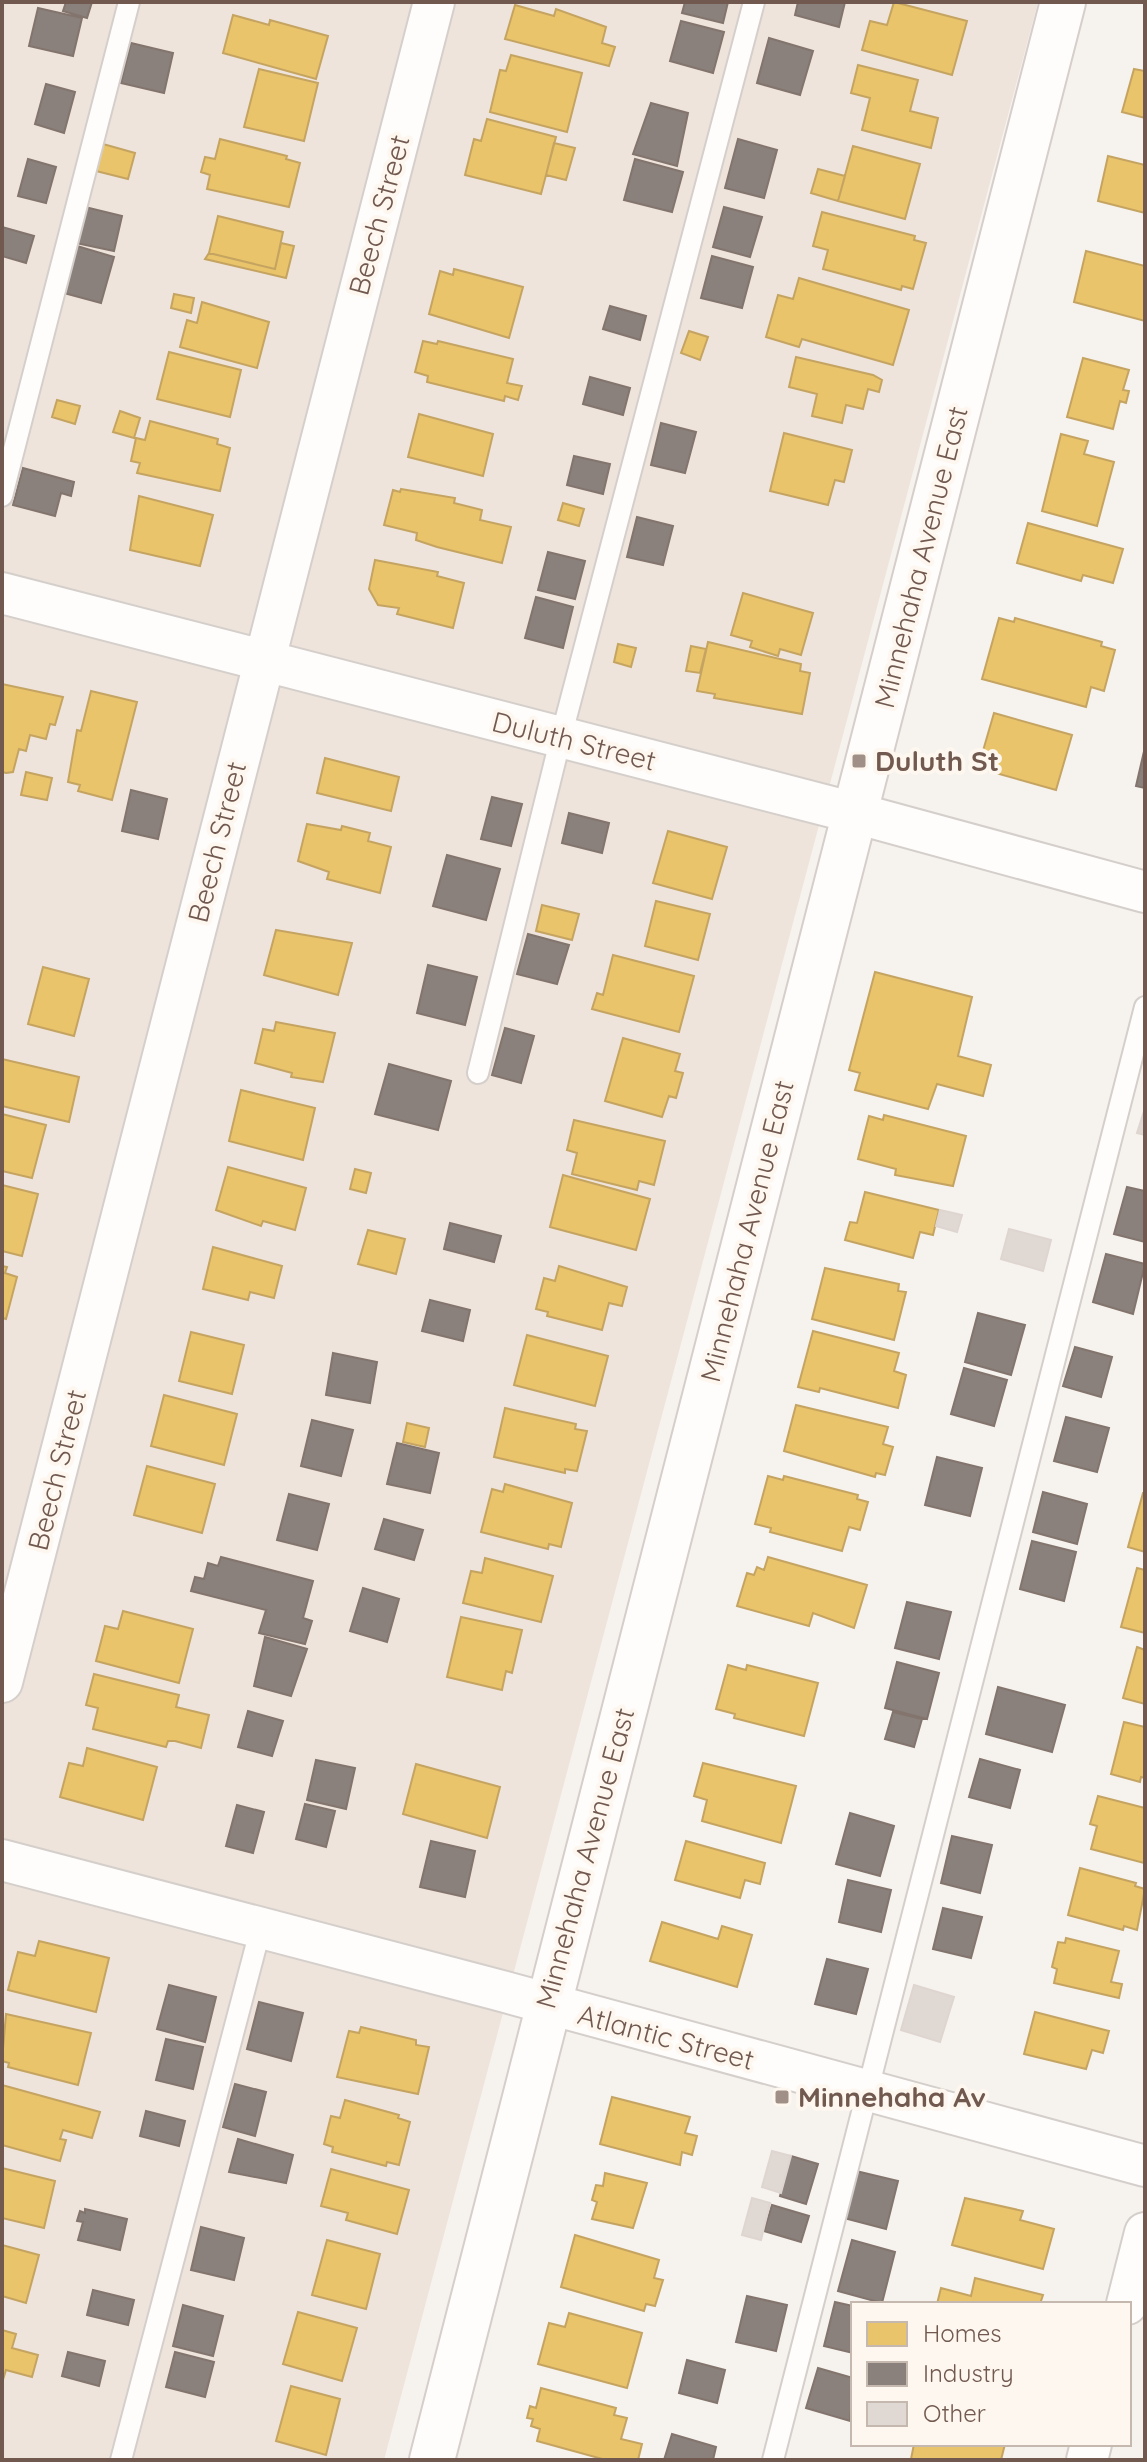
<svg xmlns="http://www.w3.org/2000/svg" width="1147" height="2462" font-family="Quicksand,sans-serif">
<rect width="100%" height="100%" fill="#f6f2ed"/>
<path fill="#eee4db" d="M2,2H1038L384,2460H2Z"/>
<path fill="#e9c46a" stroke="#c5a462" stroke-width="2" d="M894,2L967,21L952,75L862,50L870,21L887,25Z
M515,5L554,16L556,9L606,27L602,43L615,47L609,66L505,39Z
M233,15L269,25L270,20L328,36L316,79L223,53Z
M511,55L582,73L567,132L490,112L500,70L506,71Z
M858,65L918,80L910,111L938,118L931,148L862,130L870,98L851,93Z
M259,69L318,83L304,141L244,127Z
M1134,69L1145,71V118L1122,112Z
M487,119L556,137L541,194L465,175L474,139L481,141Z
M220,139L287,156L286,159L300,163L289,207L207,189L210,175L201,172L205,157L215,159Z
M554,143L575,148L566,180L546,175Z
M103,144L135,153L128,179L96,171Z
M853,146L920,164L905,219L838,201Z
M1108,156L1145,165V213L1098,201Z
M818,169L845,176L838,201L811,193Z
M822,212L915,236L914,240L926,243L913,289L902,286L901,290L823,269L828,250L813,246Z
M218,216L283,232L275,269L209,253Z
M281,243L294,246L286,278L205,259L209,253L275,269Z
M1086,251L1145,266V321L1074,302Z
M454,269L523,287L509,338L429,314L440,271L453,275Z
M799,278L909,310L893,365L802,339L799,347L766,337L778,295L793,299Z
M174,294L194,298L191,313L171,308Z
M202,302L269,322L257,368L180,347L187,320L197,323Z
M689,331L708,337L700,360L681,353Z
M423,341L437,344L438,341L513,359L507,383L522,386L518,400L505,396L504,401L427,382L428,376L415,372Z
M169,352L241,370L230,417L157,399Z
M796,357L873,375L882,380L879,392L868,389L863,409L846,405L842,423L812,416L817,394L789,387Z
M1083,358L1129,370L1123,390L1129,391L1126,403L1120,401L1113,429L1067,417Z
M57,400L80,406L75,424L52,417Z
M120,411L140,418L134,438L113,432Z
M419,414L493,434L483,476L408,457Z
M150,421L218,439L217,444L230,448L220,491L137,473L140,463L131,461L136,438L145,440Z
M784,433L852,450L844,482L835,480L828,505L770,491Z
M1061,434L1088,441L1084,454L1114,462L1097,526L1042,511Z
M401,489L455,498L454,503L482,510L480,520L511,527L502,563L437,547L416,540L417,533L384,525L393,490L400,492Z
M139,496L213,515L200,566L130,550Z
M563,503L584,509L579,526L558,520Z
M1028,523L1123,549L1113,583L1083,575L1081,581L1017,563Z
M375,560L438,572L437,576L464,583L453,628L397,614L399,608L378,605L369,589Z
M743,593L813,613L801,655L780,649L778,656L750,647L752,641L731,635Z
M999,618L1014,622L1015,618L1102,642L1101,646L1115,650L1104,691L1091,687L1086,707L982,679Z
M708,642L801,664L800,671L810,673L802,714L714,698L715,694L697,691Z
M618,644L636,648L631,667L614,662Z
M691,646L706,649L700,673L686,671Z
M2,684L63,697L55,725L50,724L46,739L30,735L26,751L19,749L13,772L6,773L2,772Z
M91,691L137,702L112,800L78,791L80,785L68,782L77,730L81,731Z
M994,713L1072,735L1056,790L978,768Z
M325,758L399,777L391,811L317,793Z
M26,772L52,778L47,800L21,795Z
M307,824L341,830L342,826L370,833L368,841L391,847L380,893L327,879L329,872L298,861Z
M668,831L727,847L712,899L653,883Z
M656,901L710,914L698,960L645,946Z
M542,905L579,914L572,940L536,931Z
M276,930L352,943L338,995L264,975Z
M613,955L694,976L679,1032L592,1009L597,993L603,995Z
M43,967L89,979L74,1036L28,1024Z
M875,972L972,997L958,1056L991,1065L983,1096L937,1084L928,1109L855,1090L860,1073L849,1070Z
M276,1022L335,1033L323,1082L291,1077L292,1073L255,1063L263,1029L274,1031Z
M623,1038L680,1054L675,1071L683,1073L676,1098L669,1096L662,1117L605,1101Z
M2,1059L79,1077L69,1122L2,1106Z
M241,1090L315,1108L303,1160L229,1141Z
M2,1114L46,1125L32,1178L2,1171Z
M884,1115L966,1136L953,1186L895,1175L896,1169L858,1159L869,1116L883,1120Z
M574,1120L665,1141L654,1185L639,1181L637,1190L572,1174L577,1153L567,1150Z
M228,1167L306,1188L295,1230L263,1221L261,1226L216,1210Z
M355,1169L371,1173L366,1193L350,1189Z
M563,1175L650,1199L636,1250L550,1227Z
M2,1185L38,1194L22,1256L2,1251Z
M865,1192L939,1210L933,1235L920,1232L913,1258L845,1240L850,1222L857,1223Z
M368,1230L405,1239L396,1274L358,1264Z
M213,1247L282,1266L274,1298L250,1292L248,1300L203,1289Z
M2,1266L7,1267L5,1273L17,1277L6,1319L2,1318Z
M559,1266L627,1287L622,1306L609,1303L602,1330L547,1316L548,1312L536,1309L544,1278L555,1281Z
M825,1268L899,1284L898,1291L906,1292L894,1340L812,1319Z
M813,1331L899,1353L894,1371L906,1375L898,1408L820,1388L819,1392L798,1387Z
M191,1332L244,1345L232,1394L179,1381Z
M527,1335L608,1356L595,1406L514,1385Z
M164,1395L237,1414L224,1465L151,1446Z
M796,1405L888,1427L883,1444L893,1447L885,1475L876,1473L875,1477L784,1451Z
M505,1408L576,1424L575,1429L587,1431L577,1471L565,1469V1473L494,1457Z
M407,1423L429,1428L425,1447L403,1442Z
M147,1466L215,1484L202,1533L134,1515Z
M768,1476L783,1480L784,1476L858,1495L857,1499L868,1502L860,1530L849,1527L842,1551L770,1532L771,1528L755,1524Z
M505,1484L572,1503L561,1547L549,1544L548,1549L481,1532L492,1489L503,1492Z
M1143,1493H1145V1552L1128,1547Z
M768,1557L867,1585L854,1628L813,1613L809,1626L737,1606L747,1573L754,1575L757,1567L764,1570Z
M485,1558L553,1576L541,1622L463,1603L471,1571L482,1573Z
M1137,1568L1145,1570V1633L1121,1627Z
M123,1611L193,1629L179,1683L96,1661L105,1626L118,1629Z
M461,1617L522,1630L512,1673L506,1671L502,1690L447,1677Z
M1137,1647L1145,1650V1704L1123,1698Z
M728,1665L746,1670L747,1665L818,1683L804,1736L734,1718L735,1714L716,1709Z
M94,1674L179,1695L176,1707L209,1715L201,1748L175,1741H168L166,1747L93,1729L98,1708L86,1705Z
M1124,1722L1145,1727V1778L1141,1777L1140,1782L1111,1774Z
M87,1748L157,1767L143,1820L60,1797L69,1763L83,1766Z
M703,1763L796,1786L781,1843L702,1821L707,1800L694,1796Z
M416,1764L500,1787L487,1838L403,1814Z
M1098,1796L1145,1808L1144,1863L1091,1849L1097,1826L1090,1824Z
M686,1841L765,1863L760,1884L745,1880L740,1898L675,1880Z
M1080,1868L1136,1883L1135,1886L1145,1889L1137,1930L1124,1926L1123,1930L1068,1915Z
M662,1922L718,1939L722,1926L752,1935L737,1987L650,1961Z
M1066,1938L1119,1951L1111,1982L1122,1984L1119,1998L1054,1983L1057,1969L1052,1967L1058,1942L1065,1943Z
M39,1941L109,1958L96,2012L8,1990L18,1952L35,1956Z
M1035,2012L1109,2031L1103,2053L1092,2050L1086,2069L1024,2054Z
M6,2014L91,2033L78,2085L8,2067L9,2063L2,2061Z
M361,2027L416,2040V2045L429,2047L418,2094L337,2077L349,2031L359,2033Z
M2,2085L100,2112L92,2138L63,2130L60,2139L66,2140L60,2161L2,2145Z
M612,2097L690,2117L685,2133L697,2136L692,2155L682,2152L680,2165L600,2144Z
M345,2100L399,2115L398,2118L410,2122L399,2165L387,2162L386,2166L332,2152L333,2147L324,2144L331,2116L340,2118Z
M2,2168L55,2181L44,2228L2,2218Z
M331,2169L409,2190L397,2234L346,2220L348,2213L321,2206Z
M605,2173L647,2183L633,2228L592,2219L597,2202L592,2200L596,2185L603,2186Z
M965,2198L1023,2211L1020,2220L1054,2229L1043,2269L952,2245Z
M575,2235L659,2260L654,2278L663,2280L655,2306L646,2304L644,2311L561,2287Z
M327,2240L380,2254L366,2309L312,2295Z
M2,2245L39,2255L26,2303L2,2296Z
M975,2278L1043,2295L1040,2304H937L941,2288L971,2296Z
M298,2312L357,2328L342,2381L283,2364Z
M569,2313L642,2333L627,2388L538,2364L549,2323L565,2327Z
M2,2330L16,2334L12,2348L38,2355L32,2377L6,2370L2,2383Z
M291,2386L340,2399L326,2455L276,2441Z
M541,2388L616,2408L614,2415L627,2418L621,2439L642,2444L638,2460H606L537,2441L540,2429L531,2426L533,2419L527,2418L530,2406L536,2408Z
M914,2444H1005L1001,2460H914L911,2459Z"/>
<path fill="#8a817c" stroke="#83756e" stroke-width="2" d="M66,2H92L87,18L63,11Z
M685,2H728L723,23L682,13Z
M798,2H845L839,27L795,15Z
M38,8L82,18L73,56L29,46Z
M681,21L724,32L713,73L670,61Z
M769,38L813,51L800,95L757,83Z
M131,43L173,53L164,93L121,83Z
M46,84L75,92L64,133L35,124Z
M651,103L688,113L677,166L633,154Z
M738,139L777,150L764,198L725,188Z
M28,159L56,167L46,203L18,196Z
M635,159L683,172L672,212L624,200Z
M85,207L122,216L114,251L76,243Z
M724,207L762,217L750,257L713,247Z
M2,227L34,236L26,263L2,256Z
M77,246L114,257L101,303L64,293Z
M712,256L753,267L742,308L701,298Z
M610,306L646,316L640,340L603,329Z
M590,377L630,388L623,415L583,404Z
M661,423L696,432L685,473L651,465Z
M574,456L610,464L603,494L567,485Z
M23,468L74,482L71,496L61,493L55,516L13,505Z
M637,517L673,526L663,565L627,557Z
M548,552L585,561L575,599L538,590Z
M536,597L573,607L563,648L525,638Z
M1145,747V788L1136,786Z
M131,790L167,799L158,839L122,831Z
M492,797L522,804L511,846L481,839Z
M569,813L609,823L602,853L562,843Z
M447,855L500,869L486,920L433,906Z
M528,934L569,945L557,984L517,974Z
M428,965L477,977L465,1025L417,1013Z
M505,1028L534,1036L521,1083L492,1075Z
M389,1064L451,1081L438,1130L375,1114Z
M1127,1187L1145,1191V1242L1114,1234Z
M450,1223L501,1236L494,1262L444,1249Z
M1106,1254L1145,1264L1133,1314L1093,1302Z
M430,1300L470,1310L463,1341L422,1331Z
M978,1313L1025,1325L1011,1375L965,1362Z
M1075,1347L1112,1357L1101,1397L1063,1386Z
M333,1353L377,1362L370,1403L326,1395Z
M964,1368L1007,1380L994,1426L951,1414Z
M1066,1417L1109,1428L1097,1472L1054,1461Z
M312,1420L353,1430L341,1476L301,1466Z
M397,1443L439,1453L430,1493L387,1484Z
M937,1457L982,1468L970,1516L925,1505Z
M1043,1492L1087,1504L1077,1544L1033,1532Z
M289,1494L329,1504L317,1550L277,1540Z
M384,1519L423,1530L414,1560L375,1549Z
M1032,1541L1076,1552L1064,1601L1020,1589Z
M221,1557L313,1581L303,1618L312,1621L305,1644L259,1633L266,1610L191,1591L195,1577L204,1579L208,1563L218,1566Z
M363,1588L399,1599L387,1642L350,1631Z
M907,1602L951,1612L939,1659L895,1648Z
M265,1637L307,1649L291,1696L254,1686Z
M897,1662L939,1673L927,1719L885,1708Z
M998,1687L1065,1705L1052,1752L986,1734Z
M248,1711L283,1721L272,1756L238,1747Z
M893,1712L922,1719L914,1747L885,1739Z
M980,1759L1020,1770L1010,1808L969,1797Z
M316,1760L355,1768L346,1809L307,1800Z
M305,1804L335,1811L326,1847L296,1839Z
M237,1805L264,1812L253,1853L226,1846Z
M850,1813L894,1826L880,1876L836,1864Z
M952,1836L992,1845L980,1893L941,1883Z
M431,1841L475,1851L465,1897L420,1887Z
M848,1880L891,1890L881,1932L839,1922Z
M943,1908L982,1917L971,1958L933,1949Z
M827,1959L868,1969L856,2014L815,2004Z
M169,1985L216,1997L205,2042L157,2029Z
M259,2002L303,2013L291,2061L247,2049Z
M166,2039L203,2047L193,2089L156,2080Z
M235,2084L266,2092L255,2136L223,2127Z
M146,2111L185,2121L179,2146L140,2136Z
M238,2139L293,2155L286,2183L229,2172Z
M791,2156L818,2164L806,2204L780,2196Z
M856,2171L898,2181L886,2229L844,2218Z
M772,2205L809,2216L801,2242L764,2231Z
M85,2209L127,2219L120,2250L78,2240L83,2222L77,2221L80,2211L85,2213Z
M201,2227L244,2238L234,2280L191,2270Z
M852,2240L895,2252L882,2303L838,2291Z
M93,2290L134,2300L128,2325L87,2315Z
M747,2296L787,2305L776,2351L736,2342Z
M835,2302L853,2306V2353L824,2346Z
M183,2305L223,2316L213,2356L173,2346Z
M68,2352L105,2361L99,2386L62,2376Z
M175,2352L214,2362L205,2397L166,2387Z
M687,2360L725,2370L717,2403L679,2393Z
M818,2368L853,2378L850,2421L806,2408Z
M672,2434L716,2447L713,2460H664Z"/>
<path fill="#dfd8d3" stroke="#dfd5d0" stroke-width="2" d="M1145,1108V1135L1137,1133Z
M940,1210L962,1215L957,1232L936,1226Z
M1009,1229L1051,1240L1043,1271L1001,1259Z
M914,1985L954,1997L940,2042L901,2030Z
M772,2151L791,2156L781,2193L762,2187Z
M752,2198L770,2203L761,2240L742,2235Z"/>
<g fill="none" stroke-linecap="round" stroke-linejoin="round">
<g stroke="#d5cfcb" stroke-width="24">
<path id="service" d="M2,496L129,2
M478,1073L561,737L754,2
M121,2460L261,1927
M773,2460L1145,1007"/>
</g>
<g stroke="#d5cfcb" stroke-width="44">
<path id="minor" d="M2,593L855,813L1145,892
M2,1682L434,2
M2,1860L498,1990L1145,2166
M1127,2304L1145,2233
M1087,2460L1091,2444"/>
</g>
<g stroke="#d6ceca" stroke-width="48">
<path id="secondary" d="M432,2460L1063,2"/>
</g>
<use href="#service" stroke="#fefdfc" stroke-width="20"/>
<use href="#minor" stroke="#fefdfc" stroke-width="40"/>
<use href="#secondary" stroke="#fefdfc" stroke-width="44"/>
</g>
<g fill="#a08f86" stroke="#fdf7ef" stroke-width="3">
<rect x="851" y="753" width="16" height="16" rx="4"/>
<rect x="774" y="2089" width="16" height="16" rx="4"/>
</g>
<g text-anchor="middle" stroke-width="8" stroke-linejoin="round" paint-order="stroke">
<g font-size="28" fill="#72594f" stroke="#fdf7ef">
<text transform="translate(379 215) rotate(-75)" y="10">Beech Street</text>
<text transform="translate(921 557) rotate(-76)" y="10">Minnehaha Avenue East</text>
<text transform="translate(574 741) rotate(14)" y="10">Duluth Street</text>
<text transform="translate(217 842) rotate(-76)" y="10">Beech Street</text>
<text transform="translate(747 1231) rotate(-76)" y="10">Minnehaha Avenue East</text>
<text transform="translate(57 1470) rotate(-76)" y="10">Beech Street</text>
<text transform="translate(585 1858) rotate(-75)" y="10">Minnehaha Avenue East</text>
<text transform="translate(666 2037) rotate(15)" y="10">Atlantic Street</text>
</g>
<g font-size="28" font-weight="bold" fill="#72594f" stroke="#fdf7ef" text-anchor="start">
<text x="875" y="771">Duluth St</text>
<text x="798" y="2107">Minnehaha Av</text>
</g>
</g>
<rect width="1147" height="2462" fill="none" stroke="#72594f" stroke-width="8"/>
<rect x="851" y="2302" width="280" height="144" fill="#fdf7ef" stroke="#c5b8af" stroke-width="2"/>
<rect x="867" y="2322" width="40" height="24" fill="#e9c46a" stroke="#c5b8af" stroke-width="2"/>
<text x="923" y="2342" font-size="24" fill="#72594f">Homes</text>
<rect x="867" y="2362" width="40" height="24" fill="#8a817c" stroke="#c5b8af" stroke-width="2"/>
<text x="923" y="2382" font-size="24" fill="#72594f">Industry</text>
<rect x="867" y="2402" width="40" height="24" fill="#dfd8d3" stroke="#c5b8af" stroke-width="2"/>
<text x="923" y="2422" font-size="24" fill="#72594f">Other</text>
</svg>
